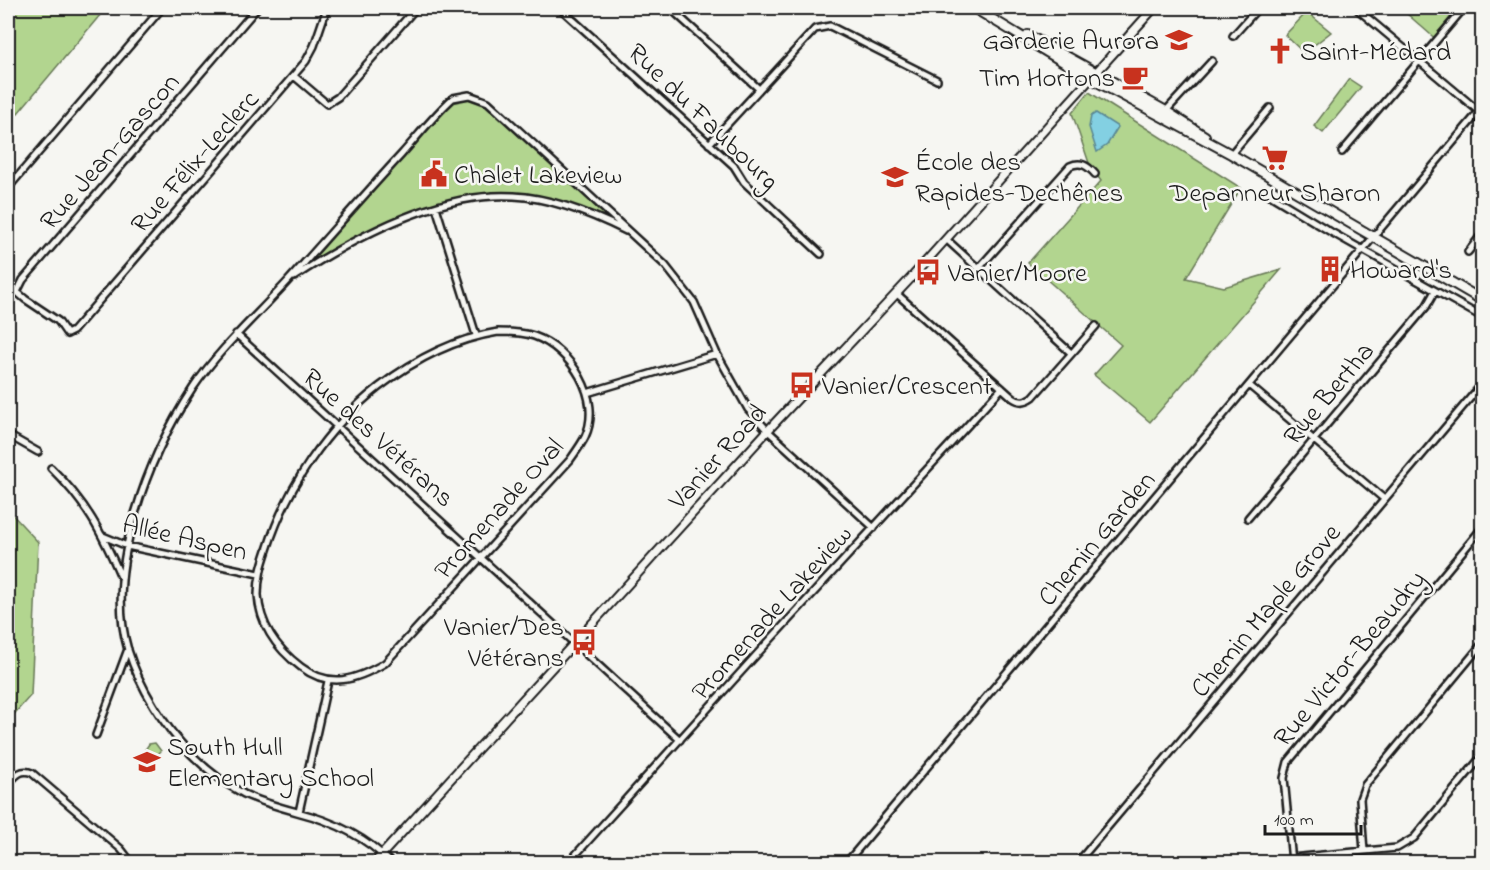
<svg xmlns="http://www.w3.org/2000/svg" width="1490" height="870" font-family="'Indie Flower',sans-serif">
<rect width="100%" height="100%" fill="#f6f6f2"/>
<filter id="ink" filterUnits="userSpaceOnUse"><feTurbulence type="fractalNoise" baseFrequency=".0167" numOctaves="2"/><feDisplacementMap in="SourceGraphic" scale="12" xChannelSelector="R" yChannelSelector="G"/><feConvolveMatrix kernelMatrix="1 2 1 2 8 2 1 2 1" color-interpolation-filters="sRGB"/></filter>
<g filter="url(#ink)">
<path fill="#b2d58f" stroke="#677856" stroke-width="1.5" d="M8,8H106L8,125Z
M1410,8H1482V20L1468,8L1439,42L1406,13Z
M1307,12L1331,32L1304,53L1285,35Z
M1349,79L1361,87L1323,133L1314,126Z
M1089,92L1241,188L1186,278L1224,287L1281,270L1150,422L1094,375L1121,345L1028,263L1101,181L1090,166L1072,113Z
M460,95L479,97L633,235L586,213L515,196L458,201L380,229L287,281L446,104Z
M8,510L38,542L31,695L8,721Z
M155,743L161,751L151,761L142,754L149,744Z"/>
<path fill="#83d0e2" stroke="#5a8893" stroke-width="1.5" d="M1096,113L1118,127L1107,145L1097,152L1089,127L1091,116Z"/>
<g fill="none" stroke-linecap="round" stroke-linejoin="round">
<g stroke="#1c1c1c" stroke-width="10">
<path id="minor" d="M257,8L23,280L17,292L25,299L58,321L67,334L73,331L306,61L314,46L327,8
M560,8L734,166L744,182L821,254
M670,8L759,89
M1356,8L1481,113
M1233,36L1258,8
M294,76L327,104L338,97L416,8
M1164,113L1212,61
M709,144L815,29L830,26L937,80
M1342,152L1464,8
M1231,154L1270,108
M8,188L162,8
M1265,192L1331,232L1482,317
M436,207L476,335
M946,239L1071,353
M1468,252L1482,234
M979,268L1070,166C1081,161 1088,166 1095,174
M294,277C355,237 439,191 514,196C553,198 592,214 626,231
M897,294L1013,398C1020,403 1026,402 1033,397L1096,326
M498,332C510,332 523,332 534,336C571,349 603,399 585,437C581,445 575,453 570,460L385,663C356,680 330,689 301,667C277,649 260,625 258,595C258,578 262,565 267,550C287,487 326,428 379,387C414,360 454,339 498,332Z
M236,334L680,740
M1250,386L1384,499
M587,393L717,354
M8,435L38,452
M51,468C86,502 102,533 121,577
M1248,518L1426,307L1435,291
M103,536L127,546L259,574
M96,735L128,649
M8,784C15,776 21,768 32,773L121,849L131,862
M299,812L328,681
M1364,851L1360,799L1365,785L1482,644
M1291,858L1397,848L1414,838L1482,756
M8,859L12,862
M390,862C366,837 332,821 297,812C279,807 261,802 244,794C225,784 206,769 191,754C163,725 140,688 128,650C104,569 149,455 193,388C220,348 256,316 288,281C326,239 363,196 401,155C418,136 434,115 453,98L469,95L488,102L665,265L694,302L717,354L748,409L768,431L874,528
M569,862L759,652L1002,388
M847,862L1482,108
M1078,862L1482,384
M1292,862L1284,778L1288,762L1482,528"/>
</g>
<g stroke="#1c1c1c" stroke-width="11">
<path id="tertiary" d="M375,862L772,426L911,278L1154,8"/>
</g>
<g stroke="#1c1c1c" stroke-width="12">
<path id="secondary" d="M974,8L1090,78L1231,154L1482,300
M1028,35L1166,111L1205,136"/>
</g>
<use href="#minor" stroke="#f6f6f2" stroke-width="5"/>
<use href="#tertiary" stroke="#f6f6f2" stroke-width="7"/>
<use href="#secondary" stroke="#f6f6f2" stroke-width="8"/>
</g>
</g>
<defs>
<g id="school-bare" transform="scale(2.07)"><path d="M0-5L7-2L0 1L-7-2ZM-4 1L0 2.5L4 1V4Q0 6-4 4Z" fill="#c8321e" stroke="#f6f6f2" stroke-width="2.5" paint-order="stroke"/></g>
<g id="church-bare" transform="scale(2.07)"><path d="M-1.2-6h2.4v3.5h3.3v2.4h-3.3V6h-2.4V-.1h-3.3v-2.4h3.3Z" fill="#c8321e" stroke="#f6f6f2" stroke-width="2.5" paint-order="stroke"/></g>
<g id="cafe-bare" transform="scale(2.07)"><path d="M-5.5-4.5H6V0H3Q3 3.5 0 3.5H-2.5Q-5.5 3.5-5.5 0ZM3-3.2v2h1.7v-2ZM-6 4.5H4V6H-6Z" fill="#c8321e" stroke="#f6f6f2" stroke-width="2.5" paint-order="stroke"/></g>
<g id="supermarket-bare" transform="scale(2.07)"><path d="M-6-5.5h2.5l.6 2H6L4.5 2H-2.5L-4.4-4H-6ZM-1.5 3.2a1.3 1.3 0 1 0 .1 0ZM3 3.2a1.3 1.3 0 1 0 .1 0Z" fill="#c8321e" stroke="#f6f6f2" stroke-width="2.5" paint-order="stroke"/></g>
<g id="civic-bare" transform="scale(2.07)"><path d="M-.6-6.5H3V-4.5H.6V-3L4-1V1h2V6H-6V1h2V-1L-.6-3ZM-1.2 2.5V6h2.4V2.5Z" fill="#c8321e" stroke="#f6f6f2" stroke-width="2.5" paint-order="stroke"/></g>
<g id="building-bare" transform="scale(2.07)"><path d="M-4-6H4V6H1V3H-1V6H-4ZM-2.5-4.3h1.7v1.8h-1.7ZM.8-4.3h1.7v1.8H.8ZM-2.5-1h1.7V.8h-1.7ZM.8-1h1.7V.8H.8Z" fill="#c8321e" stroke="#f6f6f2" stroke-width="2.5" paint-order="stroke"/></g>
<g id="bus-bare" transform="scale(2.07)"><path d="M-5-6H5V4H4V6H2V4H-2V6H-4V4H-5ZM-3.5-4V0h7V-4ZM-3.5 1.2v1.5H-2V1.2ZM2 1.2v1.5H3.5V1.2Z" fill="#c8321e" stroke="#f6f6f2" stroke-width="2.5" paint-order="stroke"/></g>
</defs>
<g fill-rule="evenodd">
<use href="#school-bare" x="1179" y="40"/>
<use href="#church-bare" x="1280" y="51"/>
<use href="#cafe-bare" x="1135" y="77"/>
<use href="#supermarket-bare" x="1275" y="158"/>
<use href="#civic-bare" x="434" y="174"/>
<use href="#school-bare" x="895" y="177"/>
<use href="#building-bare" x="1330" y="269"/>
<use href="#bus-bare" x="928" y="272"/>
<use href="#bus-bare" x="802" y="385"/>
<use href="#bus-bare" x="584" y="642"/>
<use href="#school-bare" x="147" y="762"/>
</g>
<g text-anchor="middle" stroke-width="5" stroke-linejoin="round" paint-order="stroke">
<g font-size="27" fill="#1c1c1c" stroke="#f6f6f2" text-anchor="start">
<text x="1159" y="49" text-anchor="end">Garderie Aurora</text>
<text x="1300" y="60">Saint-Médard</text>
<text x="1115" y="86" text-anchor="end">Tim Hortons</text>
<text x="915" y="170">École des<tspan x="915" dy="31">Rapides-Dechênes</tspan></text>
<text x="454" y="183">Chalet Lakeview</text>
<text x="1275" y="201" text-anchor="middle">Depanneur Sharon</text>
<text x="1350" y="278">Howard's</text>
<text x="948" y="281">Vanier/Moore</text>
<text x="822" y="394">Vanier/Crescent</text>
<text x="564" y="635" text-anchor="end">Vanier/Des<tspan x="564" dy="31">Vétérans</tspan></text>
<text x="167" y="755">South Hull<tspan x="167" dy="31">Elementary School</tspan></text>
</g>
<g font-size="27" fill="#1c1c1c" stroke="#f6f6f2">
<text transform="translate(704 116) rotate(44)" y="9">Rue du Faubourg</text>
<text transform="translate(109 151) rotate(-49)" y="9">Rue Jean-Gascon</text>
<text transform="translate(194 161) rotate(-49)" y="9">Rue Félix-Leclerc</text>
<text transform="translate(1328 393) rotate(-50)" y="9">Rue Bertha</text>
<text transform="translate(379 437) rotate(42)" y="9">Rue des Vétérans</text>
<text transform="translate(717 456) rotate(-48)" y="9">Vanier Road</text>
<text transform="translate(498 508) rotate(-48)" y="9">Promenade Oval</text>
<text transform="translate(185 537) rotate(13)" y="9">Allée Aspen</text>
<text transform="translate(1096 538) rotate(-50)" y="9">Chemin Garden</text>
<text transform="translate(1265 610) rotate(-50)" y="9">Chemin Maple Grove</text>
<text transform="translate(771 612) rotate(-48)" y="9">Promenade Lakeview</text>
<text transform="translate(1349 658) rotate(-50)" y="9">Rue Victor-Beaudry</text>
</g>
</g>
<rect width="1490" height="870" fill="none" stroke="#f6f6f2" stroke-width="30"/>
<rect x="15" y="15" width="1460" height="840" fill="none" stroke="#1c1c1c" stroke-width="2" filter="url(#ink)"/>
<path d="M1265 825v9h96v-9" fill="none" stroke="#1c1c1c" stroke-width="3"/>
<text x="1274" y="825" font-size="18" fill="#1c1c1c" stroke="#f6f6f2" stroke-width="4.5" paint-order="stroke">100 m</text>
</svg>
